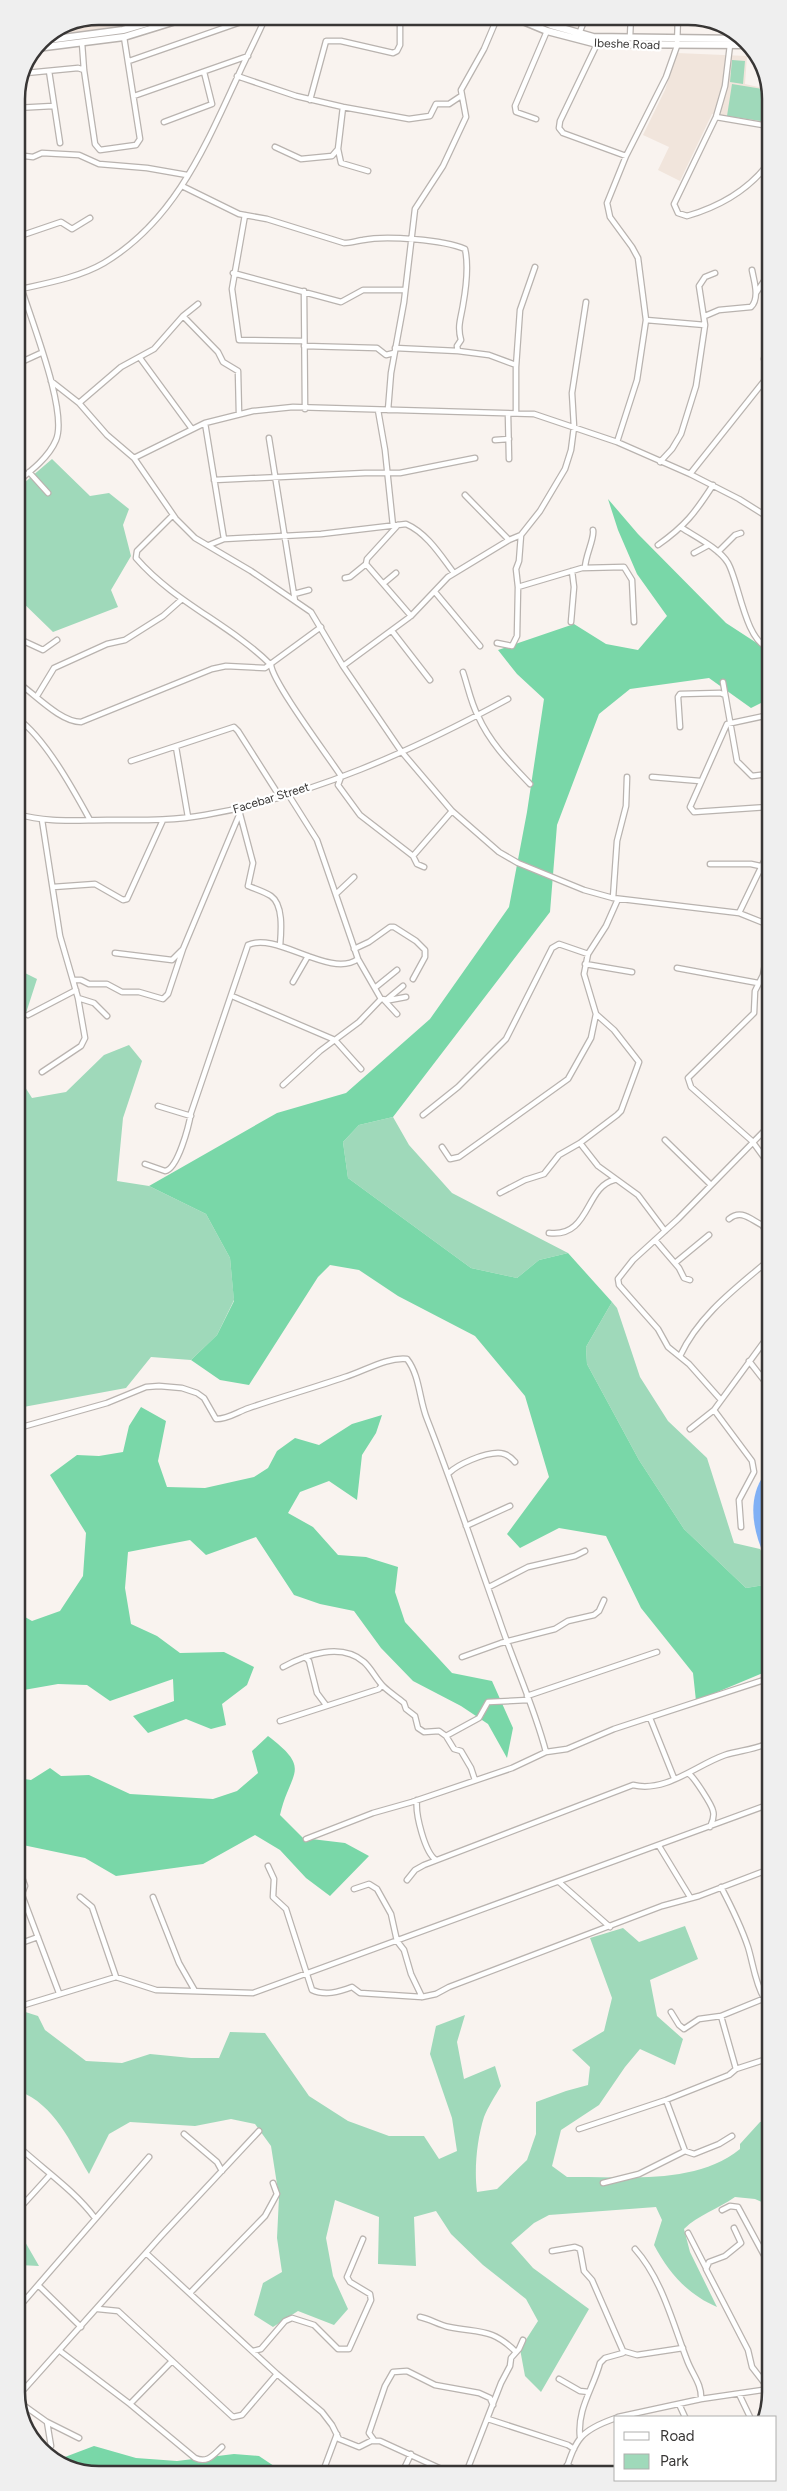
<svg xmlns="http://www.w3.org/2000/svg" width="787" height="2491" font-family="Figtree,sans-serif">
<rect width="100%" height="100%" fill="#f9f3ef"/>
<path fill="#f1e5dc" d="M99,16H143L120,25L66,35L65,30Z
M677,53L747,56L745,84L768,89V123L712,114L680,181L658,170L669,147L643,135L665,90Z"/>
<path fill="#9fd9ba" d="M732,60L745,61L743,84L730,82Z
M732,84L768,90V122L727,116Z
M52,459L90,496L109,493L129,509L123,525L131,556L111,590L118,607L53,632L17,597V489Z
M17,969L37,979L17,1041Z
M129,1045L142,1061L123,1118L117,1181L149,1186L206,1214L230,1258L234,1300L217,1335L191,1360L151,1357L126,1388L18,1408V1076L32,1098L66,1092L104,1055Z
M393,1117L409,1145L452,1193L568,1253L539,1260L517,1278L471,1268L348,1178L343,1142L359,1125Z
M612,1302L617,1308L640,1377L668,1421L707,1458L734,1543L760,1549L770,1566V1584L746,1588L684,1529L639,1460L587,1364L586,1347Z
M685,1926L698,1959L650,1980L657,2016L683,2039L675,2065L640,2049L625,2067L599,2105L561,2130L552,2166L567,2177C624,2176 694,2186 740,2149V2144L760,2122L770,2119V2152L766,2157L770,2159L771,2206L755,2199L735,2197C718,2209 698,2215 684,2229L690,2252L717,2307C687,2294 669,2273 654,2245L662,2220L656,2207L549,2215L534,2223L511,2243L533,2268L589,2309L541,2392L525,2376L520,2349L538,2321L526,2299L483,2265L451,2234L436,2211L414,2217L416,2266L378,2264L379,2217L335,2200L326,2238L333,2276L348,2309L334,2325L298,2311L273,2327L254,2315L263,2283L282,2272L277,2238L279,2197L271,2146L255,2124L231,2119L195,2126L130,2122L109,2134L89,2174C70,2142 55,2105 19,2091V2010L38,2016L45,2030L86,2061L122,2063L150,2054L191,2058H219L230,2032L265,2033L309,2096L348,2121L389,2136H424L439,2159L457,2151L452,2118L430,2054L436,2026L465,2015L457,2042L464,2079L495,2066L501,2086C495,2096 488,2107 484,2117C477,2139 474,2169 477,2192L497,2189L527,2160L536,2134V2102L566,2091L588,2085L590,2067L572,2050L604,2031L612,1998L590,1938L623,1928L639,1942Z
M19,2239L24,2240L39,2266L19,2265Z"/>
<path fill="#79d7a8" d="M608,499L638,534L726,623L769,651V699L751,708L709,678L630,689L599,714L557,825L550,912L393,1117L359,1125L343,1142L348,1178L471,1268L517,1278L539,1260L568,1253L612,1302L586,1347L587,1364L639,1460L684,1529L746,1588L770,1584V1672H765L696,1701L693,1673L641,1608L606,1536L559,1528L520,1548L507,1534L549,1477L525,1396L475,1336L398,1296L359,1270L330,1265L318,1277L249,1385L220,1380L191,1360L217,1335L234,1301L230,1258L206,1214L149,1186L277,1113L346,1093L430,1019L509,907L527,812L544,699L517,674L498,650L574,624L606,644L638,650L667,616L637,574L618,530Z
M141,1407L166,1421L158,1461L167,1487L205,1488L254,1477L268,1468L277,1451L295,1438L319,1445L352,1424L382,1415L376,1433L362,1455L357,1500L329,1481L300,1492L288,1513L313,1527L338,1555L366,1557L398,1567L395,1592L405,1622L452,1673L492,1681L513,1728L507,1758L488,1724L461,1706L413,1681L381,1648L354,1611L320,1604L294,1595L256,1537L206,1555L190,1540L128,1552L125,1588L131,1624L157,1636L180,1653L224,1652L254,1667L247,1685L222,1704L226,1725L211,1729L186,1719L148,1733L133,1716L174,1701L173,1679L110,1701L87,1685L58,1684L18,1691V1613L32,1621L60,1611L83,1576L86,1533L50,1475L77,1455L99,1456L123,1452L129,1426Z
M268,1736C313,1770 290,1771 280,1815L303,1838L345,1843L369,1856L330,1896L306,1878L280,1850L255,1835L203,1864L116,1876L85,1858L18,1844V1778L31,1780L50,1768L61,1776L89,1775L130,1794L213,1799L237,1791L258,1773L252,1751Z
M94,2446L136,2458L177,2461L234,2454L259,2456L280,2470L295,2474L93,2475L57,2460Z"/>
<path fill="#80b0f5" d="M770,1468V1566C753,1537 743,1495 770,1468Z"/>
<g fill="none" stroke-linecap="round" stroke-linejoin="round">
<g stroke="#b9b3af" stroke-width="7">
<path id="street" d="M579,34L586,16
M630,37L631,16
M82,43L84,70L95,144L100,150L136,145L140,139L124,37
M597,44L560,121L559,128L563,133L626,156
M730,45L725,86L716,117L674,204L678,213L687,216C718,207 748,190 768,164
M129,61L258,16
M49,71L60,143
M26,73L78,68L84,70
M237,76L296,96L343,107L409,119L430,116L436,104H449L461,96
M134,96L248,56
M310,100L326,41H341L393,53L397,51L400,45V16
M16,108L53,106
M716,117L768,126
M536,119L516,112L515,106L547,31
M164,122L212,104L204,72
M275,147L301,159L332,156L338,149L343,107
M338,149L341,163L368,171
M16,155L33,157L42,153L79,155L99,164L147,168L187,175
M182,186L239,214L267,219L344,243C351,243 356,241 363,240C386,235 444,240 465,249C469,266 466,288 463,305C461,318 457,326 461,340L457,346L458,351L395,348
M245,215L232,289L239,340L304,341
M17,237L61,222L72,229L90,218
M233,273L341,302L363,290H405
M17,274C26,308 69,410 56,440C49,457 31,471 17,482
M21,289C48,283 80,277 104,263C174,221 204,149 237,78C246,57 257,38 266,16
M304,291L305,409
M756,293L768,275
M183,316L218,352L223,362L238,371L239,414
M705,316L719,310L751,307C760,298 754,281 752,270
M646,320L705,325
M768,342L764,359L768,371
M304,346L377,348L386,355L394,353
M458,351L489,355L516,365
M140,358L192,429
M17,364L41,353
M51,381L79,403L107,435L134,458L176,519L195,538L251,571L311,612L343,666L401,751L452,811L499,852L518,863L584,890L613,898L739,913L769,925
M79,403L121,367L154,349L183,316L198,304
M378,410L385,450L393,526
M388,410L391,373L404,302L415,209L443,166L466,117L461,90L484,49L498,16
M516,413V367L520,310L535,267
M508,414L509,459
M205,423L224,539
M269,438L295,601
M495,440L509,439
M617,442L637,380L646,320L638,258L632,247L610,217L607,203L626,156L666,77L677,46L678,16
M134,458L205,423L253,411L293,407L534,414L617,442L690,474L739,499L763,514L769,521
M660,462L672,449L681,434L696,386L705,325L699,286L705,277L715,273
M29,472L48,493
M690,474L768,376
M214,480L365,473H400L475,458
M465,495L509,540
M763,514L769,507
M173,515L137,551L136,558C175,603 230,624 271,665C273,683 328,756 341,776
M682,528C696,537 720,549 728,563C739,582 745,641 769,648
M209,545L224,539L321,534L406,524C427,533 441,556 454,573
M658,545C685,526 695,513 713,485
M718,552L735,535L741,533
M694,553L707,546
M366,564L411,616
M585,568C585,556 595,538 593,530
M345,578L350,577L366,564L367,559L398,525
M384,583L396,573
M518,587L582,568L624,567L632,580L634,622
M435,592L480,646
M294,594L309,590
M571,622L574,587L572,571
M392,631L430,680
M17,638L43,650L57,640
M497,643L512,646L517,636L518,587L516,569L519,561L521,535
M343,666L411,616L448,577L509,540L521,535L540,511L565,469L571,450L574,427L572,393L586,302
M463,672C468,687 471,703 478,716C490,743 510,763 530,784
M17,682C35,694 60,722 81,722L212,669L226,666L265,668L321,627
M723,682L737,761L752,776L769,774
M37,696L54,668L107,644L125,640L163,616L181,600
M769,715L727,724L690,807L694,812L769,807
M17,718C45,738 73,789 90,820
M680,727L678,697L680,694L720,693L725,695
M176,747L188,817
M131,761L234,727L238,731L280,797
M341,777L338,785L360,815L413,856L417,864L424,867
M652,777L700,781
M288,794L317,840L358,959L381,999
M17,814C47,823 76,820 107,820C140,820 173,821 205,815C310,797 414,750 508,699
M240,814L253,863L248,886C256,889 265,892 271,896C284,905 281,933 280,946
M42,820L60,936L78,998L85,1038L81,1046L42,1072
M413,856L452,811
M710,864H751L760,866
M53,887L95,884L123,900L127,899L163,820
M337,893L354,877
M613,898L617,841L626,806L627,777
M739,913L769,851
M354,949L369,942L390,927H394L416,941L425,950V957L413,979
M115,953L172,960L182,950
M585,964L632,972
M677,968L758,983
M73,980H81L89,984H107L122,992H139L163,999L168,994L183,949L242,808
M293,982L308,956
M376,987L397,970
M232,996L335,1040L361,1069
M78,998L94,1003L107,1016
M381,999L390,1000L406,997
M385,1001L403,986
M385,1001L397,1014
M28,1015L76,990
M283,1085L320,1051L359,1022L381,999
M158,1106L191,1116
M423,1115L458,1087L506,1039L552,948L559,944L588,954
M665,1140L711,1185
M580,1143L598,1166L638,1195L665,1231
M442,1147L450,1159L459,1157L568,1079L591,1038L596,1014
M768,1163L752,1141L691,1087L688,1078L754,1013L755,991L763,975L769,943
M145,1164L165,1171C178,1169 189,1125 191,1113L248,945C276,931 330,979 358,959
M500,1193L525,1180L544,1174L559,1155L580,1143L617,1115L621,1111L639,1062L614,1030L596,1014L584,974L588,954L606,926L618,899
M769,1218L762,1225L769,1235
M729,1219C741,1209 750,1219 762,1225
M549,1233C590,1238 585,1187 614,1180
M655,1240L679,1268L684,1278L690,1280
M675,1263L709,1235
M680,1356C699,1315 736,1288 769,1260
M749,1361L770,1388
M721,1400L689,1364L668,1347L658,1329L619,1285L618,1279L633,1260L678,1219L769,1126
M714,1410L752,1461L754,1472L739,1500L741,1527
M690,1429L714,1410L769,1335
M18,1431L22,1427L107,1403L146,1387L159,1386L182,1388L197,1393L204,1398L216,1419C229,1419 237,1412 249,1408C281,1397 313,1388 345,1377C365,1371 386,1357 407,1359C420,1376 419,1399 427,1419C453,1485 475,1552 499,1619C514,1664 534,1706 546,1752L567,1749L614,1729L770,1678
M449,1473C458,1464 484,1453 498,1453C505,1453 511,1457 515,1462
M466,1526L510,1506
M489,1587L528,1567L575,1556L585,1551
M305,1657L309,1661L317,1693L326,1705
M462,1657L501,1643L555,1629L568,1621L594,1615L599,1611L604,1600
M283,1667C305,1655 341,1642 364,1662C371,1668 376,1679 383,1686C389,1692 397,1697 404,1703L406,1709L415,1716L418,1728L424,1732L439,1731L446,1736L454,1749L461,1751L471,1768L475,1780
M527,1696L657,1652
M650,1718L674,1778
M280,1721L379,1689L382,1685
M446,1736L479,1718L488,1702L528,1700
M689,1774C694,1777 712,1805 713,1811C715,1817 712,1822 710,1827
M417,1800C415,1814 425,1853 436,1860
M306,1839L373,1813L412,1802L512,1768L546,1752
M659,1846L690,1897
M18,1866L25,1886L18,1903
M268,1866L274,1879L273,1897L286,1909L312,1990C325,1996 339,1992 352,1987L360,1993L422,1997L436,1994L449,1987L662,1906L699,1896L770,1869
M407,1880L415,1870L424,1865L633,1785C666,1793 696,1765 725,1755C740,1750 756,1750 770,1742
M559,1882L610,1927
M721,1887C731,1906 741,1926 748,1947C753,1963 755,1983 764,1998
M354,1889L369,1884L377,1889L391,1914L397,1941L404,1950L411,1974L422,1997
M22,1895L59,1993
M80,1897L92,1907L116,1977
M153,1897L179,1963L195,1991
M18,1934L21,1942H24L38,1937
M21,2006L116,1977L156,1990L253,1993L770,1804
M671,2012L679,2025L684,2029L699,2019L721,2016L770,1996
M736,2069L770,2058
M666,2100L685,2151L694,2154L719,2144L732,2136
M579,2129L666,2100L729,2075L736,2069L721,2016
M184,2134L217,2162L222,2171
M19,2147C44,2170 75,2191 95,2218
M603,2183L639,2174L685,2151
M19,2209L49,2176
M722,2210L730,2206L738,2207L771,2268
M734,2228L741,2243L725,2256L709,2262L706,2269L748,2350L752,2367L769,2389
M688,2233L706,2268
M635,2249C662,2279 673,2324 687,2360C692,2374 702,2384 701,2399
M552,2251L575,2247L580,2249L584,2271L592,2280L623,2351V2353L605,2358L600,2363C593,2389 577,2409 580,2437
M146,2253L277,2374L322,2412L332,2425L339,2439L359,2447L371,2441H380L450,2473
M39,2286L81,2327
M190,2293L265,2216L277,2194L273,2183
M19,2307L149,2157
M98,2309L118,2311L233,2417L242,2415L277,2374
M420,2317C430,2319 439,2325 449,2327C480,2333 492,2328 516,2352
M60,2351L130,2404L195,2458C208,2464 214,2454 222,2447
M253,2351L261,2349L285,2321L292,2318L314,2325L338,2349H349L371,2300L370,2294L350,2282L347,2277L363,2239
M623,2351L637,2355L683,2348
M559,2379L580,2391L589,2392
M739,2394L750,2417
M19,2395L161,2236L259,2131
M19,2402L47,2422L79,2438
M130,2404L172,2361
M679,2404L685,2417
M618,2417L701,2399L769,2389
M488,2419L568,2445L574,2449
M374,2440L369,2433L385,2386L393,2372L407,2371L435,2385L479,2393L490,2398L493,2405
M43,2452L51,2446L47,2422
M567,2465L581,2473
M402,2473L411,2454
M466,2473L501,2383L510,2366L511,2358L519,2349L523,2340
M565,2473C576,2438 581,2430 616,2418
M322,2474L337,2434"/>
</g>
<g stroke="#b9b3af" stroke-width="9">
<path id="secondary" d="M511,16L547,31L597,44L748,45
M529,16L551,25L593,37L744,39
M40,41L123,30L171,16
M37,48L124,37L192,16"/>
</g>
<use href="#street" stroke="#fff" stroke-width="4.5"/>
<use href="#secondary" stroke="#fff" stroke-width="6"/>
</g>
<g text-anchor="middle" stroke-width="4.5" stroke-linejoin="round" paint-order="stroke">
<g font-size="12" fill="#383635" stroke="#fff">
<text transform="translate(627 44) rotate(2)" y="4">Ibeshe Road</text>
<text transform="translate(271 798) rotate(-17)" y="4">Facebar Street</text>
</g>
</g>
<path d="M0 0H787V2491H0ZM99 25H688A74 74 0 0 1 762 99V2392A74 74 0 0 1 688 2466H99A74 74 0 0 1 25 2392V99A74 74 0 0 1 99 25Z" fill="#efefef" fill-rule="evenodd"/>
<path fill="none" stroke="#383635" stroke-width="2.5" d="M99 25H688A74 74 0 0 1 762 99V2392A74 74 0 0 1 688 2466H99A74 74 0 0 1 25 2392V99A74 74 0 0 1 99 25Z"/>
<rect x="614" y="2416" width="162" height="65" fill="#ffffff" stroke="#afafae"/>
<rect x="624" y="2432" width="25" height="8" fill="#ffffff" stroke="#afafae"/>
<text x="660" y="2441" font-size="15" fill="#383635">Road</text>
<rect x="624" y="2454" width="25" height="15" fill="#9fd9ba" stroke="#afafae"/>
<text x="660" y="2466" font-size="15" fill="#383635">Park</text>
</svg>
